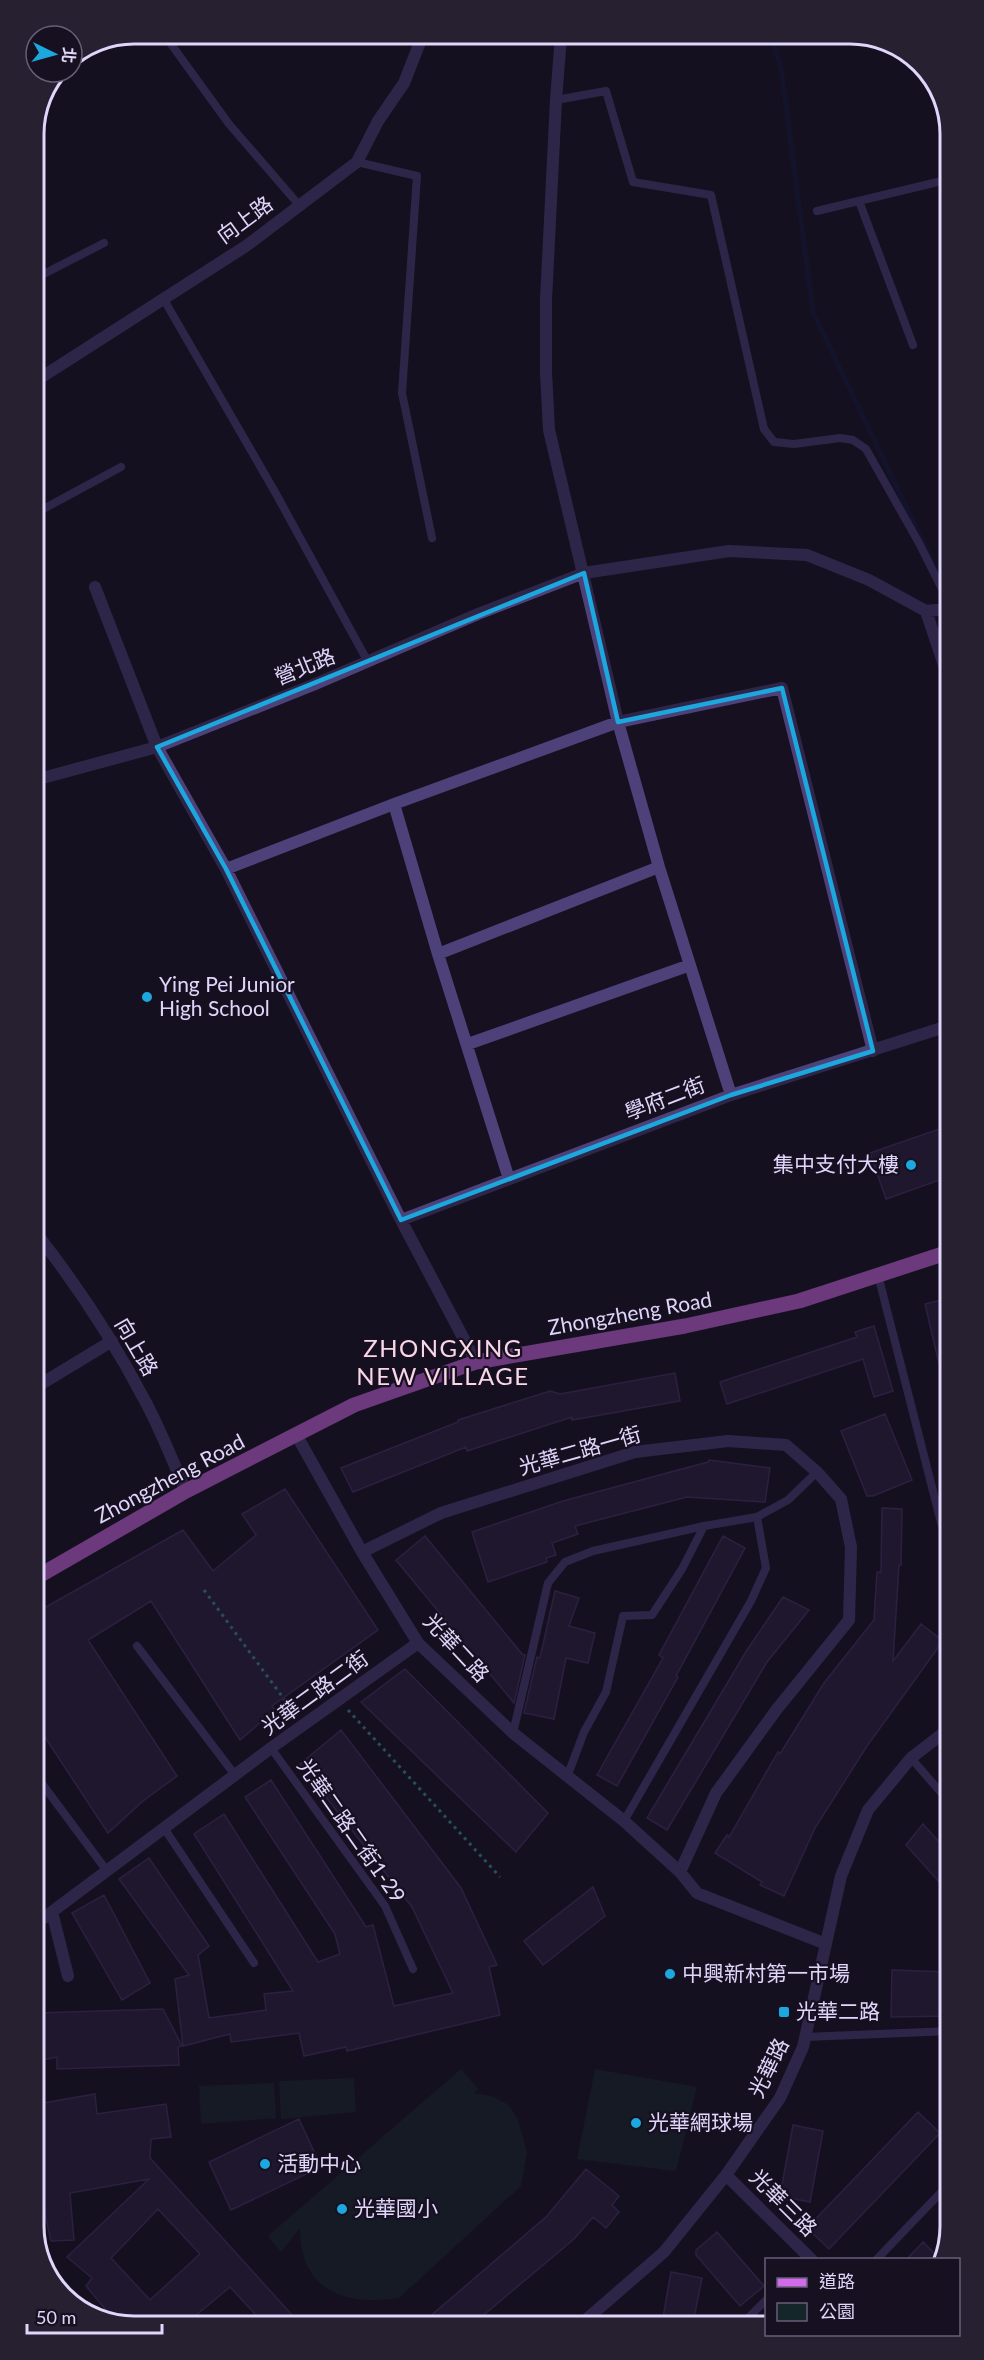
<svg xmlns="http://www.w3.org/2000/svg" width="984" height="2360" font-family="Lato,'Noto Sans TC',sans-serif">
<rect width="100%" height="100%" fill="#161020"/>
<path fill="#14262a" d="M461,2069L478,2089L474,2093L491,2096L509,2105L518,2120L527,2152L521,2186L399,2298C344,2306 300,2291 300,2228L281,2252L268,2236Z
M595,2069L697,2087L676,2171L577,2159Z
M354,2078L356,2112L281,2119L279,2081Z
M274,2083L276,2118L201,2124L199,2086Z"/>
<g fill="none" stroke-linecap="round" stroke-linejoin="round">
<path stroke="#10173a" stroke-width="5" d="M771,34L781,68L813,312L942,582"/>
</g>
<path fill="#2b1f3f" stroke="#473368" stroke-width="1.5" fill-rule="evenodd" d="M948,1126V1177L886,1199L870,1153Z
M949,1298V1380L943,1381L925,1304Z
M874,1326L893,1391L874,1397L863,1359L727,1404L720,1382L857,1337L855,1332Z
M675,1373L680,1401L572,1420V1417L467,1451L466,1447L353,1492L341,1468L458,1422V1420L550,1391L560,1394Z
M885,1414L912,1480L873,1496H867L841,1431Z
M709,1460L770,1468L765,1502L687,1497L575,1526L578,1534L552,1543L556,1555L546,1558L547,1562L488,1582L472,1532L563,1501L708,1462Z
M285,1489L378,1630L272,1706L275,1710L240,1740L151,1601L88,1640L177,1776L143,1801L108,1833L37,1725V1612L183,1530L213,1571L256,1535L242,1514Z
M882,1508L902,1509L901,1565H899L893,1661L921,1624L943,1641L867,1746L815,1828L784,1896L760,1885L762,1882L715,1853L727,1835L729,1837L778,1752L780,1754L824,1683L874,1620L877,1572H881Z
M425,1536L522,1654L525,1655L514,1703L396,1560Z
M723,1536L745,1548L676,1676L678,1677L617,1786L597,1775L663,1658L659,1655Z
M555,1591L579,1598L569,1626L595,1633L588,1663L566,1658L554,1719L524,1713L537,1657L540,1658Z
M783,1597L809,1610L767,1662L667,1830L647,1818L747,1650Z
M405,1669L548,1813L516,1852L361,1702Z
M341,1730L461,1888L497,1965L489,1967L500,2015L347,2051L346,2047L304,2056L299,2033L231,2042L230,2034L183,2046L175,1979L189,1975L119,1879L149,1858L209,1946L198,1955L209,2018L266,2010L264,1994L293,1991L194,1834L224,1814L318,1962L340,1954L335,1934L245,1797L271,1780L366,1927L373,1925L394,2006L453,1993L412,1907L300,1764Z
M923,1824L950,1854V1894L906,1845Z
M593,1887L605,1916L543,1965L524,1941Z
M104,1895L150,1983L122,2000L72,1913Z
M892,1970L950,1972V2016L891,2017Z
M163,2009L182,2046L178,2047L179,2065L57,2069V2057L38,2061V2013Z
M95,2094L97,2114L166,2104L171,2137L151,2139L150,2158L302,2326H266L230,2287L183,2326L126,2327L117,2323L86,2286L92,2278L67,2257L149,2179L70,2193L74,2240L51,2241L38,2183V2164H43L38,2141V2104ZM158,2209L200,2254L150,2300L111,2258Z
M918,2112L940,2133L829,2249L807,2228Z
M299,2119L321,2167L231,2210L209,2162Z
M793,2125L823,2131L810,2202L780,2196Z
M586,2169L619,2196L612,2205L619,2212L606,2228L593,2217L574,2239L473,2324L420,2325L547,2216Z
M717,2232L764,2286L740,2306L696,2255V2250Z
M923,2242L940,2259H907Z
M671,2272L702,2278L693,2323H662Z"/>
<g fill="none" stroke-linecap="round" stroke-linejoin="round">
<path stroke="#3d99a5" stroke-width="3" stroke-dasharray="3 4.5" stroke-linecap="butt" d="M204,1590L295,1714
M348,1710L500,1877"/>
<path stroke="#4d417a" stroke-width="8" d="M168,40L229,124L299,205
M556,100L606,91L633,182L711,195L764,429L774,442L794,444L840,438L853,440L866,449L919,543L947,599
M357,162L417,176L402,393L432,538
M859,201L913,345
M817,211L946,180
M34,279L104,243
M163,298L275,492L368,662
M34,514L121,467
M878,1275L949,1554
M137,1646L235,1775
M513,1733L548,1583L565,1562L593,1551L704,1526L757,1517L788,1500L817,1472
M271,1748L385,1906L413,1969
M911,1758L950,1803
M37,1777L107,1871
M567,1777L584,1732L606,1692L623,1616L652,1615L682,1569L704,1526
M624,1821L751,1601L766,1568L757,1517
M164,1828L254,1963
M805,2037L951,2031
M876,2260L948,2185
M743,2323L766,2300"/>
<path stroke="#4d417a" stroke-width="12" d="M561,36L556,100L546,300V372L549,430L618,722L659,867L731,1095
M928,76L946,102
M34,382L246,246L357,162L378,121L404,83L422,37
M95,587L157,747L226,869L401,1220L476,1362
M926,611L947,609
M35,780L157,747L313,685L478,614L584,573L729,551L807,555L869,580L926,611L944,665L947,683
M394,804L438,954L509,1179
M226,869L394,804L618,722L782,688L873,1051
M438,954L659,867
M468,1044L690,965
M401,1220L731,1095L948,1026
M36,1233C77,1285 113,1340 144,1399C160,1428 172,1460 186,1491
M36,1387L112,1341
M297,1436L362,1552L418,1643L513,1733L624,1821L680,1872L697,1893L826,1944
M362,1552L441,1513L635,1452L728,1441L786,1445L817,1472L841,1499L851,1547L849,1620L777,1709L716,1793L680,1872
M52,1912L68,1976
M37,1923L271,1748L418,1643
M726,2175L812,2260
M581,2324L664,2252L726,2175L780,2098L803,2047L841,1876L868,1810L911,1758L950,1728"/>
<path stroke="#d36aec" stroke-width="15" d="M37,1577L186,1491L354,1405L476,1362L685,1326L799,1301L949,1252"/>
</g>
<path d="M0 0H984V2360H0ZM584,573L618,722L782,688L873,1051L731,1095L401,1220L226,869L157,747Z" fill="#161020" fill-opacity=".55" fill-rule="evenodd"/>
<path fill="none" stroke="#1ca7de" stroke-width="4.5" stroke-linejoin="round" d="M584,573L618,722L782,688L873,1051L731,1095L401,1220L226,869L157,747Z"/>
<g fill="#1ca7de" stroke="#161020" stroke-width="2">
<circle cx="147" cy="997" r="6"/>
<circle cx="911" cy="1165" r="6"/>
<circle cx="670" cy="1974" r="6"/>
<rect x="778" y="2006" width="12" height="12" rx="3"/>
<circle cx="636" cy="2123" r="6"/>
<circle cx="265" cy="2164" r="6"/>
<circle cx="342" cy="2209" r="6"/>
</g>
<g text-anchor="middle" stroke-width="4.5" stroke-linejoin="round" paint-order="stroke">
<g font-size="21" fill="#e0d5fa" stroke="#161020">
<text transform="translate(245 220) rotate(-36)" y="7">向上路</text>
<text transform="translate(305 667) rotate(-22)" y="7">營北路</text>
<text transform="translate(665 1099) rotate(-21)" y="7">學府二街</text>
<text transform="translate(630 1314) rotate(-10)" y="7">Zhongzheng Road</text>
<text transform="translate(136 1347) rotate(60)" y="7">向上路</text>
<text transform="translate(580 1451) rotate(-16)" y="7">光華二路一街</text>
<text transform="translate(170 1479) rotate(-28)" y="7">Zhongzheng Road</text>
<text transform="translate(456 1648) rotate(47)" y="7">光華二路</text>
<text transform="translate(315 1693) rotate(-36)" y="7">光華二路二街</text>
<text transform="translate(351 1831) rotate(55)" y="7">光華二路二街1-29</text>
<text transform="translate(769 2068) rotate(-64)" y="7">光華路</text>
<text transform="translate(783 2203) rotate(45)" y="7">光華三路</text>
</g>
<g font-size="21" fill="#e0d5fa" stroke="#161020" text-anchor="start">
<text x="159" y="992">Ying Pei Junior<tspan x="159" dy="24">High School</tspan></text>
<text x="899" y="1172" text-anchor="end">集中支付大樓</text>
<text x="682" y="1981">中興新村第一市場</text>
<text x="796" y="2019">光華二路</text>
<text x="648" y="2130">光華網球場</text>
<text x="277" y="2171">活動中心</text>
<text x="354" y="2216">光華國小</text>
</g>
<g font-size="24" letter-spacing="1.5" fill="#fad7e7" stroke="#161020">
<text x="443" y="1357">ZHONGXING<tspan x="443" dy="28">NEW VILLAGE</tspan></text>
</g>
</g>
<path d="M0 0H984V2360H0ZM134 44H850A90 90 0 0 1 940 134V2226A90 90 0 0 1 850 2316H134A90 90 0 0 1 44 2226V134A90 90 0 0 1 134 44Z" fill="#262031" fill-rule="evenodd"/>
<path fill="none" stroke="#e0d5fa" stroke-width="3" d="M134 44H850A90 90 0 0 1 940 134V2226A90 90 0 0 1 850 2316H134A90 90 0 0 1 44 2226V134A90 90 0 0 1 134 44Z"/>
<rect x="765" y="2258" width="195" height="78" fill="#161020" stroke="#675f77" stroke-width="1.5"/>
<rect x="777" y="2278" width="30" height="9" fill="#d36aec" stroke="#675f77" stroke-width="1.5"/>
<text x="819" y="2288" font-size="18" fill="#e0d5fa">道路</text>
<rect x="777" y="2303" width="30" height="18" fill="#14262a" stroke="#675f77" stroke-width="1.5"/>
<text x="819" y="2318" font-size="18" fill="#e0d5fa">公園</text>
<g transform="translate(54 54) rotate(95)"><circle r="28" fill="#161020" stroke="#675f77" stroke-width="1.5"/>
<path d="M0-4.5L10 22L0 15L-10 22Z" fill="#1ca7de"/>
<text y="-9" font-size="16" font-weight="bold" text-anchor="middle" fill="#e0d5fa">北</text>
</g>
<path d="M27 2324v9h135v-9" fill="none" stroke="#e0d5fa" stroke-width="3"/>
<text x="36" y="2324" font-size="18" fill="#e0d5fa" stroke="#161020" stroke-width="4.5" paint-order="stroke">50 m</text>
</svg>
